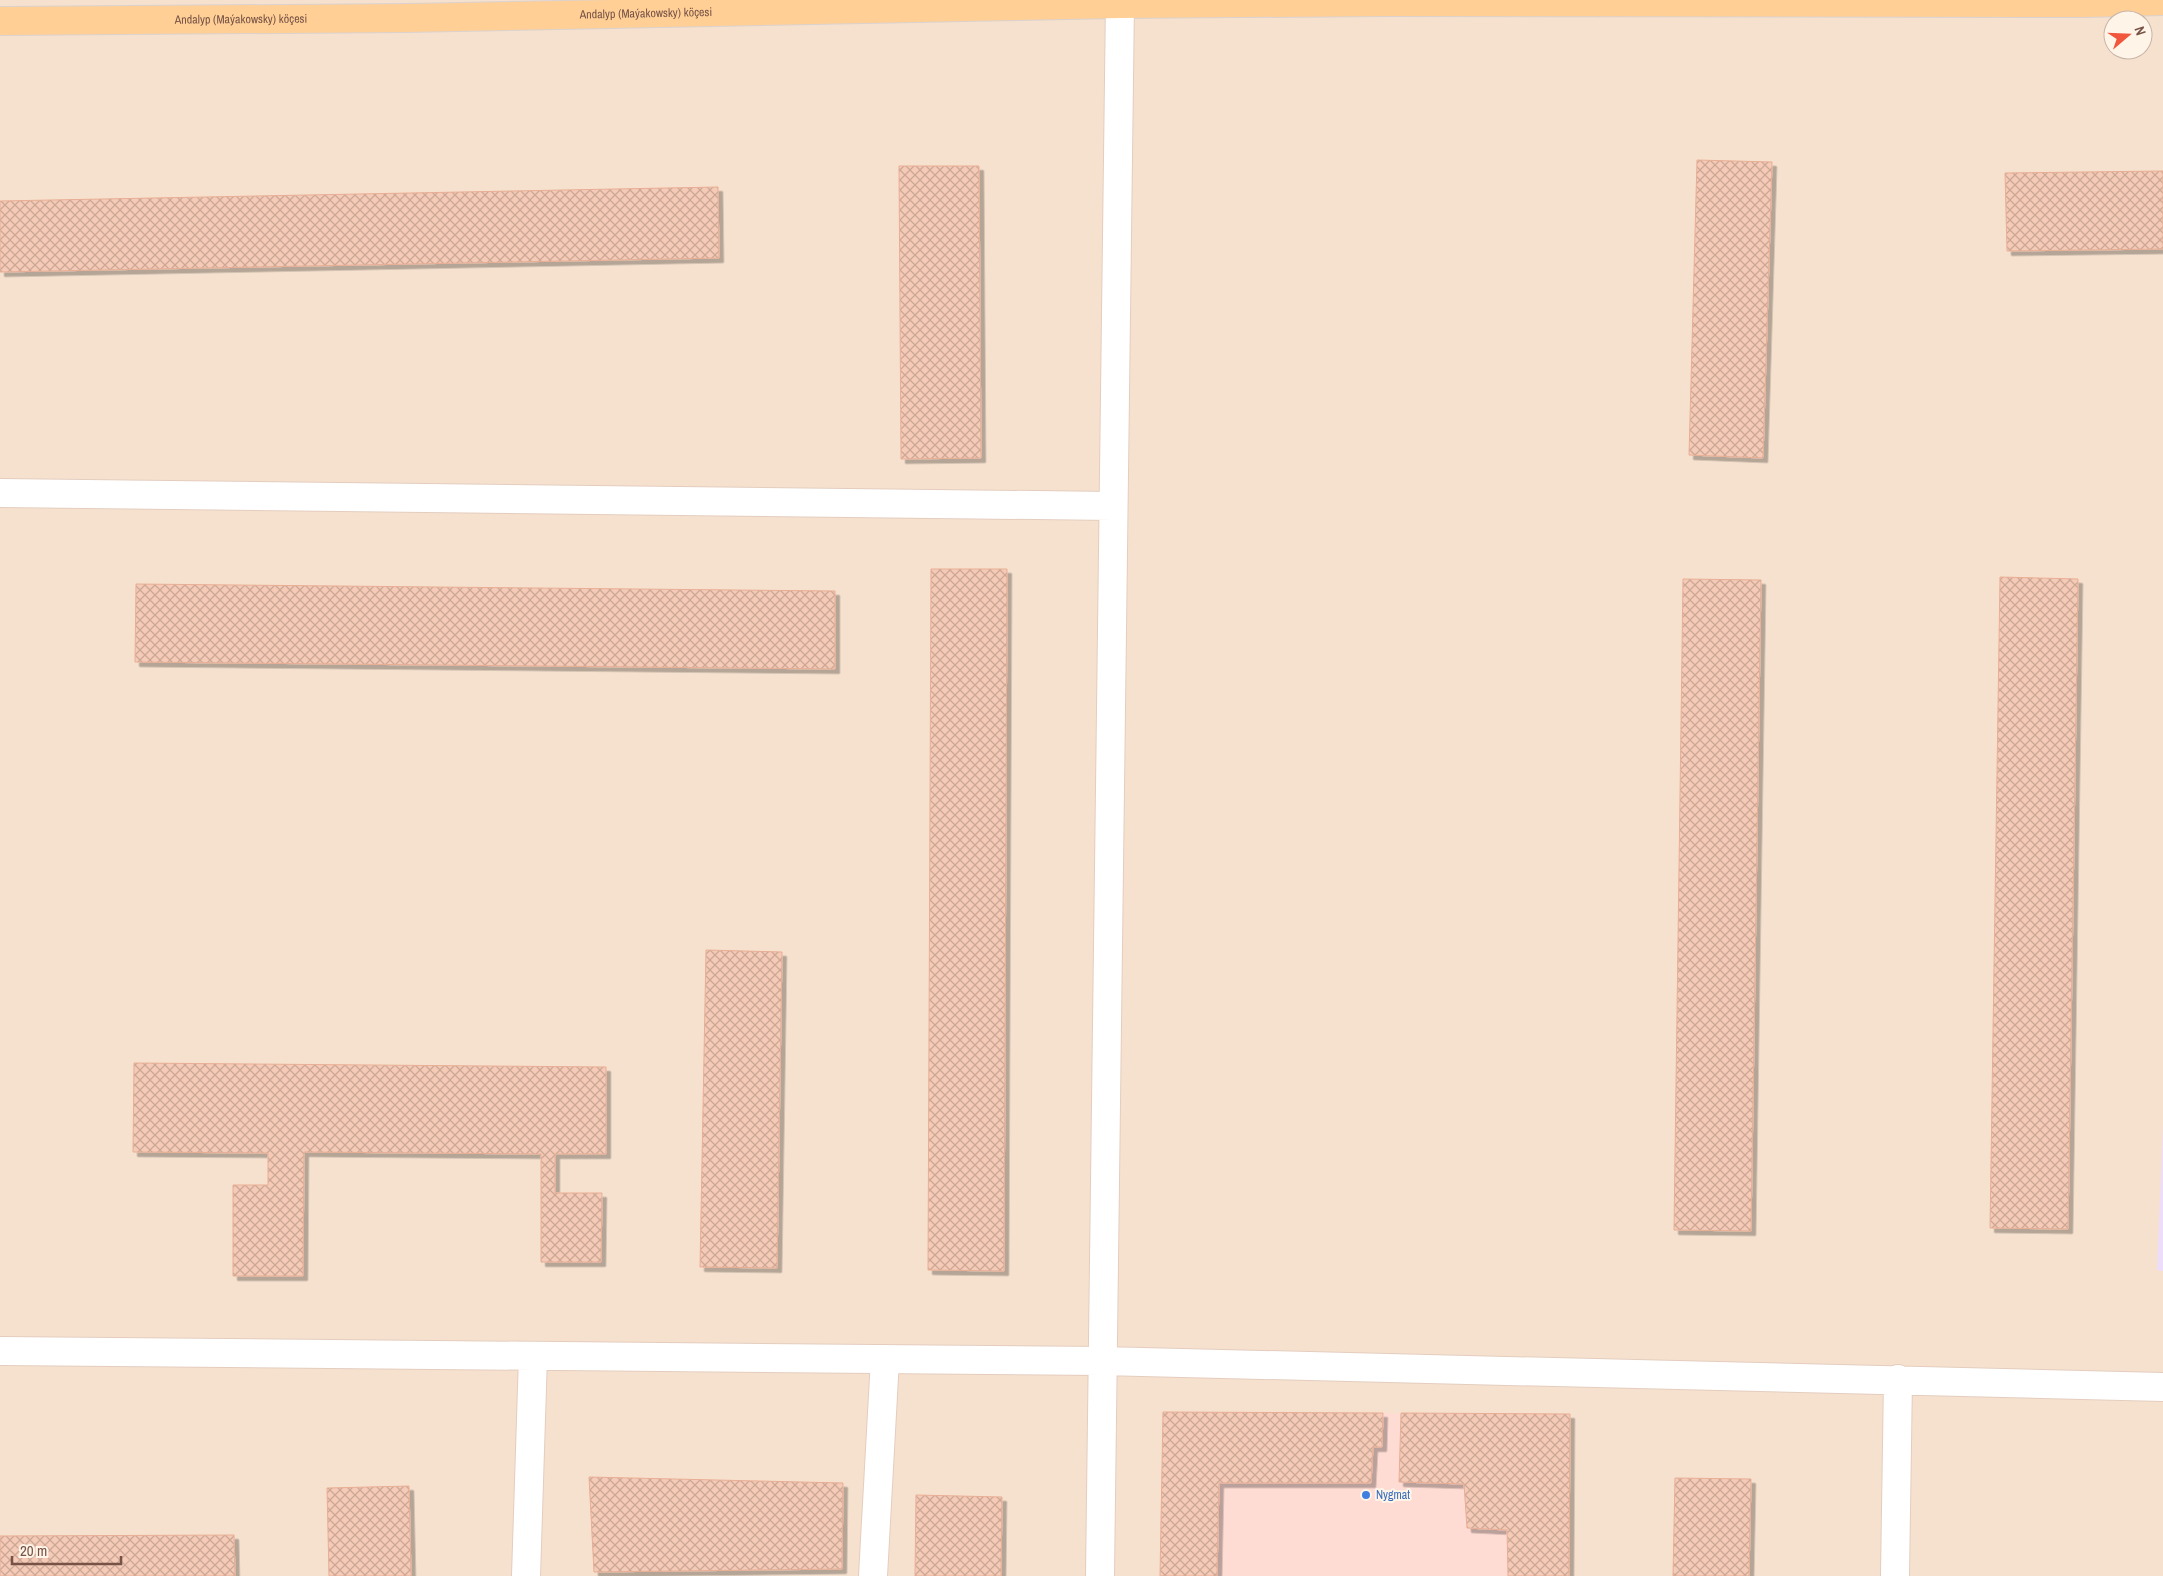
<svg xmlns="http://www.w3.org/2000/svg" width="2163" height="1576" font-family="'Archivo Narrow',sans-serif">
<defs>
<pattern id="building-cross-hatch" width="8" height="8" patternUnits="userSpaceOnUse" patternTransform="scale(1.25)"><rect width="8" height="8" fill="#f5cab6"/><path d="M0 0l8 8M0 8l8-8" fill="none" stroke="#cba796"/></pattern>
<filter id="shadow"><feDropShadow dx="4.5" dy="4.5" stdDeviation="0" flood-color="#0004"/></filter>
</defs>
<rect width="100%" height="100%" fill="#fef0e0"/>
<path fill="#f6e1ce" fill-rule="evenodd" d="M0,0H2163V1576H0ZM2113,20H2143V50H2113Z"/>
<path fill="#ffdcd3" d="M1163,1412L1570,1414L1569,1576H1160Z"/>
<path fill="#edddfa" d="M2163,1125V1271L2157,1270Z"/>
<path fill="url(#building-cross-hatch)" stroke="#e9ae95" filter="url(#shadow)" d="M1697,160L1772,162L1763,458L1689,455Z
M899,166H979L981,458L901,459Z
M2163,171V249L2007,251L2005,173Z
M718,187L719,258L0,272V201Z
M931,569H1007L1004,1271L928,1270Z
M2000,577L2078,579L2068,1229L1990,1228Z
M1683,579L1761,580L1751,1231L1674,1230Z
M136,584L835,591V669L135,662Z
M706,950L782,952L777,1268L700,1267Z
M134,1063L606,1067V1154H555V1193H602L601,1262H541V1154L304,1152L303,1276H233V1185H268V1153L133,1152Z
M1163,1412L1383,1413L1382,1447H1373L1371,1483H1219L1217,1576H1160Z
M1401,1413L1570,1414L1569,1576H1508L1507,1530L1467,1528L1464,1484L1399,1482Z
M589,1477L843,1483L842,1569L594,1572Z
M1675,1478L1751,1479L1749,1576H1673Z
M409,1486L411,1576H329L327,1488Z
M916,1495L1002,1497L1001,1576H915Z
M234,1535L235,1576H0V1536Z"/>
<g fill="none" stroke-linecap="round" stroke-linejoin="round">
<g stroke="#e4cdbf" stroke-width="30">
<path id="minor" d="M0,493L1113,506
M0,1351L1102,1361L2163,1387
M526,1576L533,1356
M873,1576L885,1359
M1100,1576L1120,0
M1895,1576L1898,1379"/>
</g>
<g stroke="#dbd2cf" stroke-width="30">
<g id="major">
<path id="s1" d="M0,21L407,18L1120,4L1389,2L2084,3L2163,1"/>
</g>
</g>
<use href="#minor" stroke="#fff" stroke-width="28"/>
<use href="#major" stroke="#ffcf96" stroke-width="28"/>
</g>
<circle fill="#3f7fe0" stroke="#fff4e8" stroke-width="2" cx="1366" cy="1495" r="5"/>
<g text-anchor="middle" stroke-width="4" stroke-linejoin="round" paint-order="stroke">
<g font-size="12" fill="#765346" stroke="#fff4e8">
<text dy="4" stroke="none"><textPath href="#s1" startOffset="646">Andalyp (Maýakowsky) köçesi</textPath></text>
<text dy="4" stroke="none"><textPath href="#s1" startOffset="241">Andalyp (Maýakowsky) köçesi</textPath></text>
</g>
<g font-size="12" fill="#366cbe" stroke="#fff4e8" text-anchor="start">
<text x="1376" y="1499">Nygmat</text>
</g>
</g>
<g transform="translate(2128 35) rotate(71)"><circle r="24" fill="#fff4e8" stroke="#c8b4a7"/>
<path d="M0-4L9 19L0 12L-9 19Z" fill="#f1553c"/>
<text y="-8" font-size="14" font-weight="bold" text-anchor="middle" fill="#765346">N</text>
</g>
<path d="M12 1556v8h109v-8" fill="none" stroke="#765346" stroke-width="2.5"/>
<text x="20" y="1556" font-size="15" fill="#765346" stroke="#fff4e8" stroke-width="4" paint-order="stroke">20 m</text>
</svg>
